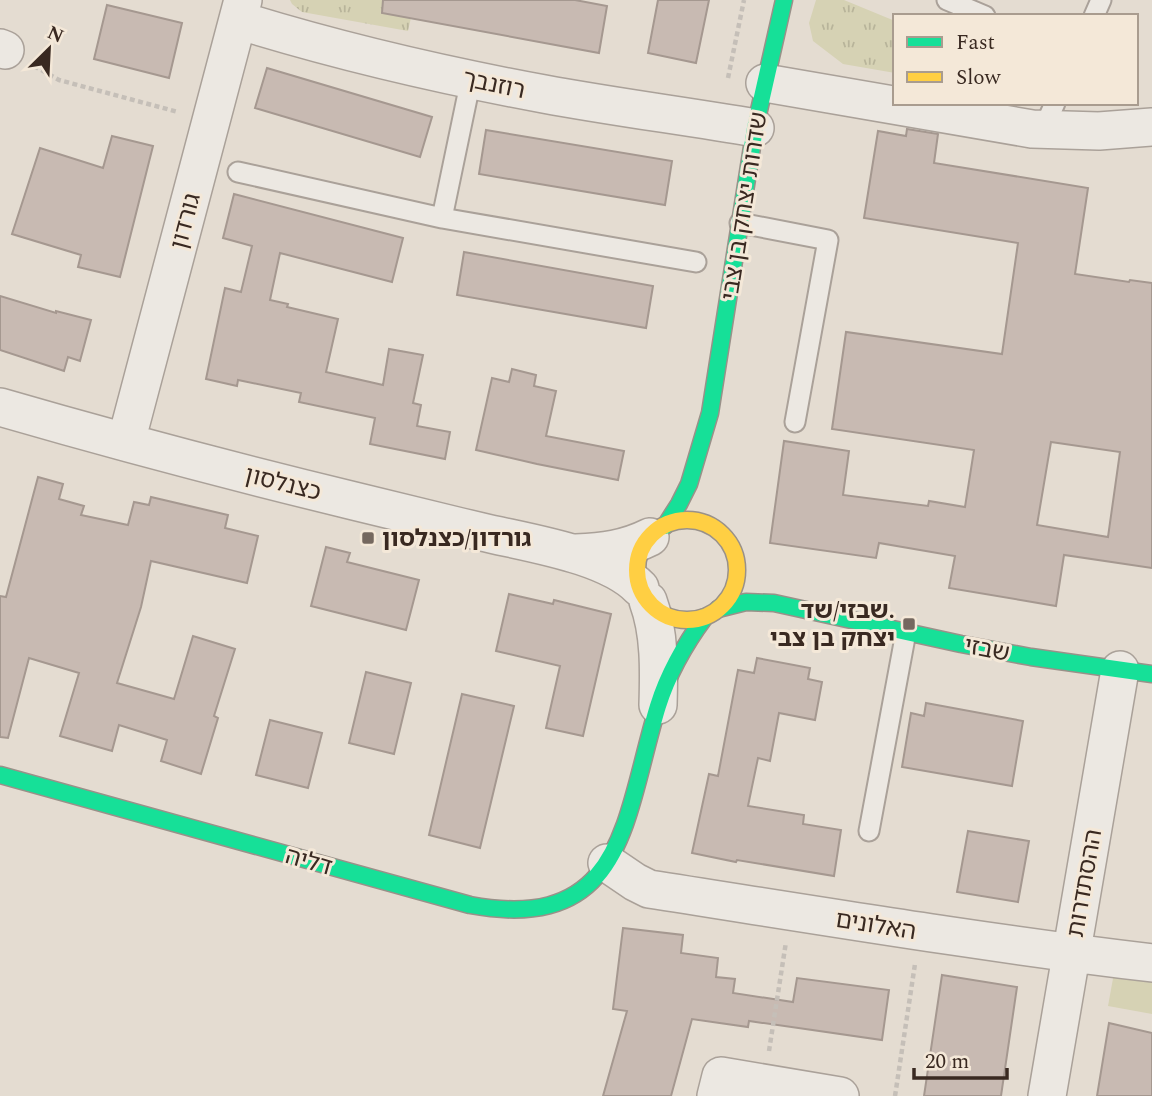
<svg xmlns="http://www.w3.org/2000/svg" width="1152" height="1096" font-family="Spectral,'Noto Sans Hebrew',serif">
<defs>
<pattern id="park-tufts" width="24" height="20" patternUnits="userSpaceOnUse" patternTransform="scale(1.75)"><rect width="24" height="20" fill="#d6d2b4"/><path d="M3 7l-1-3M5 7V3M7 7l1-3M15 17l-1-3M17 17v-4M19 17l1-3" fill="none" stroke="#b8b49a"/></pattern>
</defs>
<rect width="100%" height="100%" fill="#e4dcd1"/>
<path fill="#d6d2b4" d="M1114,973L1152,977V1014L1108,1006Z"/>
<path fill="url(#park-tufts)" d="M290,0H415L408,31L302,12L292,4Z
M816,0H844L895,21V73L843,64L813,41L809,23Z"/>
<path fill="#c8bab2" stroke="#a59890" stroke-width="2" fill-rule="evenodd" d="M383,0H575L607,6L599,53L382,13Z
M658,0H709L696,63L648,53Z
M107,5L182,23L169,78L94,59Z
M267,68L432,117L420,157L255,108Z
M907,129L938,134L934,163L1088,188L1075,274L1129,282L1130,280L1152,283V568L1064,555L1056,606L949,588L955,556L879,543L876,558L770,543L784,441L849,451L843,495L928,506L929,501L965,507L974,450L832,429L846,332L1002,354L1018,243L864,218L878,131L906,136ZM1051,442L1120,452L1108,537L1037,525Z
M486,130L672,161L665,205L479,174Z
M112,136L153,146L120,277L78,267L81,255L12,234L40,148L103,168Z
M234,194L403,238L392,282L280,253L270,300L288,304L287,307L338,319L326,372L383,385L389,349L423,355L413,403L421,405L417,426L450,432L445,459L370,444L375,418L299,402L301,393L238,380L237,386L206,379L225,288L241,292L252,246L223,238Z
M464,252L653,286L646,328L457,295Z
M0,296L56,313V311L91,320L80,361L68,357L64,371L0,350Z
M512,369L536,375L534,386L556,391L546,436L624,451L618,480L537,464L476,450L492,378L509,382Z
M38,477L63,484L59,499L84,506L81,515L128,525L134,502L149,505L151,497L228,515L225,528L258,536L247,583L151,561L141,607L117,683L174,699L193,636L235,649L214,716L218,718L201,774L161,761L167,740L119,725L112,751L60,736L79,673L29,658L8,738L0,737V596L6,597Z
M326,547L350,553L347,562L419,580L406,630L311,606Z
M509,594L553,604L554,600L611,614L583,736L546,728L560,666L496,651Z
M757,658L810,668L808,679L822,682L815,720L779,713L770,761L758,758L748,806L804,815L803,824L841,830L834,876L737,860L736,862L692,853L709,774L718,776L738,670L754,673Z
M366,672L411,683L394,754L349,743Z
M462,694L514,706L480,848L429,835Z
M926,703L1023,721L1012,786L902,767L911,713L924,716Z
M270,720L322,733L308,788L256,775Z
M968,831L1029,841L1018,902L957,892Z
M623,928L683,935L681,953L718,958L716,977L735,979L733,993L793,1002L797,978L889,990L882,1040L749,1021L748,1027L692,1019L671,1096H603L627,1011L613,1009Z
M942,975L1017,987L1001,1096H924Z
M1109,1023L1152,1033V1096H1097Z"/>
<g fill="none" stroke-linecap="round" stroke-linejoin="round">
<g stroke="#aaa199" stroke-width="23">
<path id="lane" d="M947,0L985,16
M1094,16L1101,0
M1043,130L1055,103
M238,172L442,218L696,262
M442,218L471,79
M740,223L828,240L795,422
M869,831L906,632"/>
</g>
<g stroke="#aaa199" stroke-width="40">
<path id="street" d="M238,20C338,51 441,75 544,94C614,107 685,116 755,128
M0,48L5,50
M765,83L1032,129L1099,131L1152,127
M0,407C117,441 235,472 354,501C396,511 439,522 482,532C528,543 607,554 640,588
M126,442L243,0
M576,553C603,552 626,549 650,537
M648,601C660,633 659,671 658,705
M607,863L635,882L649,889C816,915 984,943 1152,963
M716,1096L721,1076L840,1096
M1047,1096L1120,670"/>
</g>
<g stroke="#999189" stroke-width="19">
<path id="fast" d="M665,526L679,504L689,484L710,413L755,128L784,0
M718,609L746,602L774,603L961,644L1031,657L1152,674
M0,775L470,905C626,934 624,816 658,706C668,674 685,644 705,617"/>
</g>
<g stroke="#999189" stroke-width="19">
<path id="slow" d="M637 570a50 50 0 1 1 100 0a50 50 0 1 1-100 0Z"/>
</g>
<path stroke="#c5bfb8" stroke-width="4.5" stroke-dasharray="5 3.5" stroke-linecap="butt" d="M34,66L59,80L178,112
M728,78L744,0
M769,1051L786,942
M895,1096L915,964"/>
<use href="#lane" stroke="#ece8e2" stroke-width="19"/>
<use href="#street" stroke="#ece8e2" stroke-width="37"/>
<use href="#fast" stroke="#16e098" stroke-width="16"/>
<use href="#slow" stroke="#ffcf43" stroke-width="16"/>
</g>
<g fill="#75685f" stroke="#f4e8d8" stroke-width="2.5">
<rect x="361" y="531" width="14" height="14" rx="3.5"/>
<rect x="902" y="617" width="14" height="14" rx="3.5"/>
</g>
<g text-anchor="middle" stroke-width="6" stroke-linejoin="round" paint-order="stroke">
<g font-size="24" fill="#392921" stroke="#f4e8d8">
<text transform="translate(494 84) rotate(12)" y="8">רוזנבך</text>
<text transform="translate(744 206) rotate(-81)" y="8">שדרות יצחק בן צבי</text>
<text transform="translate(185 221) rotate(-75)" y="8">גורדון</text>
<text transform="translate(283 483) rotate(14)" y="8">כצנלסון</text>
<text transform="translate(987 649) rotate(11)" y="8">שבזי</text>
<text transform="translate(309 861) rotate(16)" y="8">דליה</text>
<text transform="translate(1084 883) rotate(-80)" y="8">ההסתדרות</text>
<text transform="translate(876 925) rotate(9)" y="8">האלונים</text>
</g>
<g font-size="24" font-weight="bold" fill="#392921" stroke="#f4e8d8" text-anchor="start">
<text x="382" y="546">גורדון/כצנלסון</text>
<text x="895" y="618" text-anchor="end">שבזי/שד.<tspan x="895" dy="28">יצחק בן צבי</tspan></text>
</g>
</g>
<rect x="893" y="14" width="245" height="91" fill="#f4e8d8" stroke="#a99c8f" stroke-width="2"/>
<rect x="907" y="37" width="35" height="10" fill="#16e098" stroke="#a99c8f" stroke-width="2"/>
<text x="956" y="49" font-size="21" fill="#392921">Fast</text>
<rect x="907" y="72" width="35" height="10" fill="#ffcf43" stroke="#a99c8f" stroke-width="2"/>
<text x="956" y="84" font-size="21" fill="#392921">Slow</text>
<g transform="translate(49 49) rotate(24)" stroke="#f4e8d8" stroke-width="5" paint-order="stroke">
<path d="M0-5L12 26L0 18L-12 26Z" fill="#392921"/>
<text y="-10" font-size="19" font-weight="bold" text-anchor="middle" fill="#392921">N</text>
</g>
<path d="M914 1068v10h93v-10" fill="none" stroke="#392921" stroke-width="3.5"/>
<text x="925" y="1068" font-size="21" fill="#392921" stroke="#f4e8d8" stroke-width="5" paint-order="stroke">20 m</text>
</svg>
